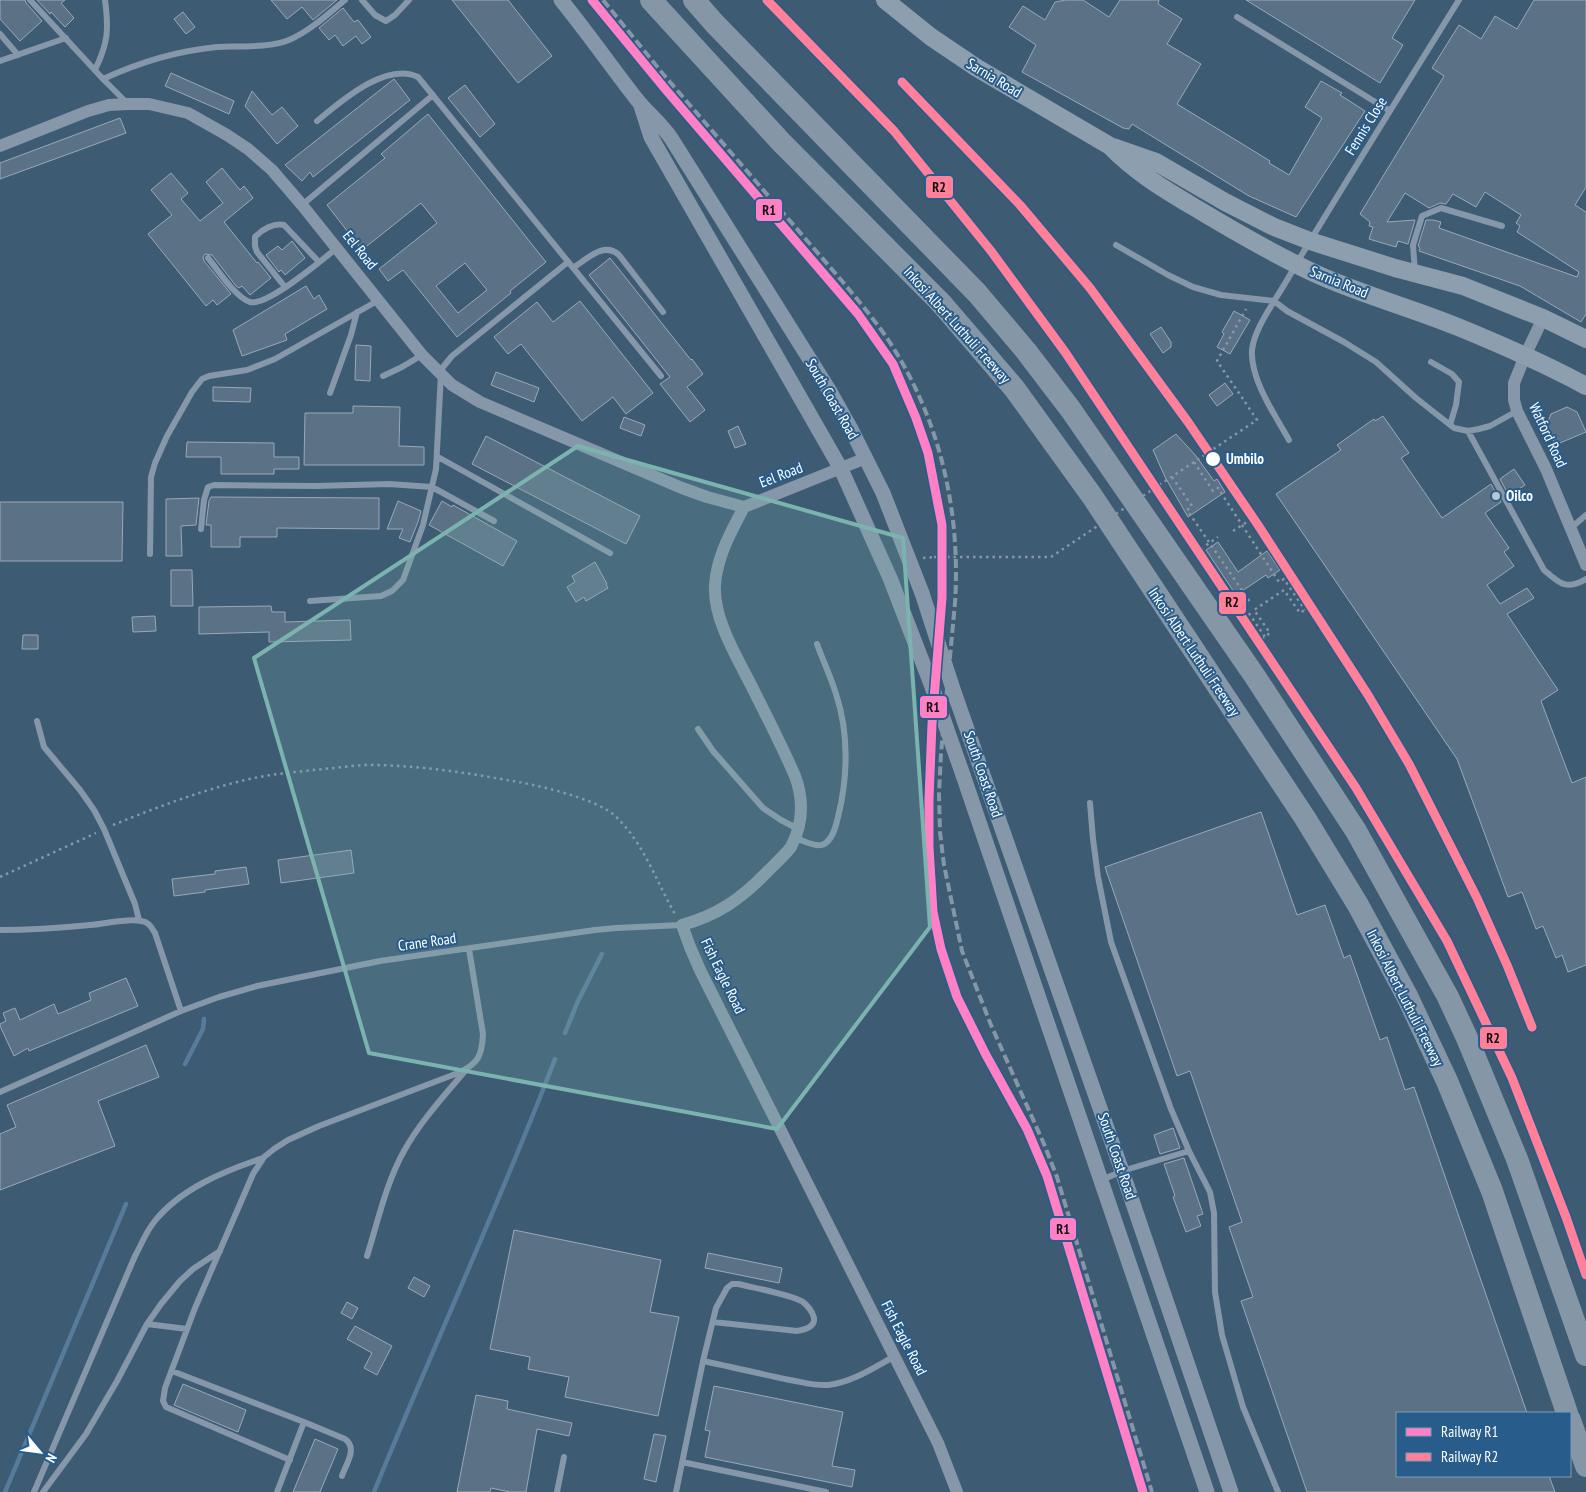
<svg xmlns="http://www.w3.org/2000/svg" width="1586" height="1492" font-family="'PT Sans Narrow',sans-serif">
<rect width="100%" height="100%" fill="#3e5b74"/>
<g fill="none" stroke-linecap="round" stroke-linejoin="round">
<path stroke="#577b9a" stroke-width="4.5" d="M565,1033L578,1001L602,954
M185,1064L203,1029L204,1019
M5,1492L126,1204
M374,1492C433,1347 499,1205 555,1059"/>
</g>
<path fill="#5b7286" stroke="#99a9b7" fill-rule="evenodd" d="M0,0H25L26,3L42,21L20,41L0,19Z
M37,0H65L61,3L74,18L65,27L51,12L50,14Z
M271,0H337L313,20L302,7L287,19Z
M452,0H508L552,56L518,83Z
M1066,0H1083L1109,17L1120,0H1159L1158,4L1182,19L1167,44L1201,64L1177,104L1270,161L1269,163L1289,175L1322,118L1305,107L1321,81L1342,93L1340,95L1365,111L1296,217L1249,196L1132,124L1129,129L1123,128L1022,72L1036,45L1009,27L1023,6L1045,20L1055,2Z
M1246,0H1415L1392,38L1403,45L1380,83Z
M1534,0H1586V187L1575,205L1586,212V314L1581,322L1520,286L1419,251L1420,248L1418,246L1426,220H1433L1441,222L1439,228L1577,277L1579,272L1517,232L1520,226L1516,223L1521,215L1485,192L1476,207L1453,194L1446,204L1440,203L1429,208L1405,193L1387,222L1415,220L1408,244L1398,241L1396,247L1369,239L1373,227L1369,226L1370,222L1360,214L1444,76L1432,68L1459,25L1481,39L1495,16L1517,29Z
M343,8L354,22L358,20L371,37L362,44L356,36L343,46L335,35L329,40L319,28Z
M183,12L195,27L186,34L174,19Z
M171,73L234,101L229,114L165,86Z
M394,79L410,100L313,177L310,172L302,181L285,165Z
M465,85L495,124L480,137L448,98Z
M252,91L272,115L282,107L298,126L277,144L245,106Z
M428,114L546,262L510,291L511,293L457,337L403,270L388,281L379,269L437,223L421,203L362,250L327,205L385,158L381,154ZM465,263L487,290L458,313L436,286Z
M120,118L126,133L0,179V163Z
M222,168L240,190L244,186L253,198L224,222L257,263L258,262L271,278L250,295L242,286L239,288L236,286L212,255L205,254L203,257L204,261L231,294L217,305L213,300L206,306L148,234L172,215L151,190L171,173L188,193L181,199L200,221L223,203L206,182Z
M292,241L305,258L285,275L281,270L279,272L266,255L278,246L282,250Z
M610,258L691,360L692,359L703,374L687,387L705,410L690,422L660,384L670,377L589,275Z
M306,286L314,299L319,295L327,309L285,334L287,340L242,356L233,330Z
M580,301L653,393L626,414L613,397L582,421L521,344L508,354L494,337L537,302L553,322Z
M1234,311L1250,320L1230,354L1217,347L1224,334L1222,332Z
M1161,327L1171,342V347L1163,353L1150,334Z
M356,345L371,346L370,381L355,380Z
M496,372L539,388L534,402L491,385Z
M1225,383L1233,394L1217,406L1209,395Z
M213,387L251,388L250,402L213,401Z
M353,406L400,407L399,446L424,447V465H304L305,413H353Z
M1567,407L1577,412L1586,432L1555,445L1547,424L1551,414Z
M1383,416L1409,453L1401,458L1442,518L1491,484L1501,502L1485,513L1509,548L1504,552L1514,566L1487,585L1500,604L1527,588L1534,598L1507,614L1558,690L1541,701L1572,783L1586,777V965L1568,972L1562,955L1556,958L1543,926L1536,929L1522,892L1508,897L1457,759L1276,494L1341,450L1337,445L1374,419L1375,421Z
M624,417L645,425L641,436L620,428Z
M738,426L746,444L735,448L728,431Z
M1176,434L1196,456L1214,481L1217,479L1225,492L1188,517L1165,477L1153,450Z
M486,436L640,516L626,544L472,464Z
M187,442L274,443V457H299V469H274V474H221V457H186Z
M1514,469L1525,485L1509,496L1500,479Z
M211,497L379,498V529L277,528V537H240V547H211V525H206L209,501Z
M199,498L196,525L181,526L182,556H166V499Z
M398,501L421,511L418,522L410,542L399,538L403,529H387Z
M442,501L452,507L453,505L517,541L503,566L429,525Z
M0,502H123L122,561H0Z
M1218,542L1238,572L1267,551L1280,570L1268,578L1266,575L1236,595L1206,550Z
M595,562L607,584H606L608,588L586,601L584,597L576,602L567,587L575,582L572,576Z
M171,570H192L193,606H171Z
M271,606L272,612H285V622L350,620L351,640L269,642V632L199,634V607Z
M155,616L156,631L133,632L132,617Z
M23,635H38V649H22Z
M1261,812L1297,915L1325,905L1344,958L1350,955L1380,1040L1387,1037L1405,1090L1414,1087L1527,1413H1397V1476H1549L1555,1492H1307L1241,1301L1253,1297L1229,1227L1242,1222L1190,1071L1177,1076L1105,867Z
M351,850L354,873L281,883L278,860Z
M246,867L249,884L205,890V892L174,896L172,879L215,874V871Z
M126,978L138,1006L29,1051L28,1048L14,1056L0,1026V1024L6,1021L3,1013L15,1008L20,1020L54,1004L58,1014L91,1000L89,993Z
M146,1045L159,1077L98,1101L115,1146L0,1190V1134L16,1127L7,1105Z
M1173,1128L1180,1148L1160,1154L1154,1135Z
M1184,1158L1203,1214L1197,1216L1201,1226L1186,1232L1173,1197L1175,1196L1164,1164Z
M514,1230L661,1260L650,1312L679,1317L658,1416L565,1397L569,1377L528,1369L530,1357L490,1349Z
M708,1253L782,1268L779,1283L705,1268Z
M414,1277L430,1286L424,1297L408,1288Z
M347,1302L358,1308L352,1319L341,1313Z
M355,1326L392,1346L377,1375L364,1368L372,1353L347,1339Z
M183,1384L246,1410L238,1432L174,1405Z
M714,1386L843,1412L832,1466L855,1470L852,1487L705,1457L710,1431L705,1430Z
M476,1395L508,1401L507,1409L572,1423L569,1436L537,1429L526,1492H510L491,1488L490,1492H457Z
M654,1434L666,1436L656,1482L644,1479Z
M315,1439L338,1449L320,1492H293Z"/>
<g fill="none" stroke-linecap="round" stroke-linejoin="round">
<path stroke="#8597a9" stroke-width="2.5" stroke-dasharray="2.5 4" stroke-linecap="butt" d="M1243,399L1217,361L1246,309
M1194,462L1213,491L1218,488L1279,582L1284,579L1305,610
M1172,477L1192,506L1187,510L1250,602L1244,606L1265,637
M1233,531L1250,520
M1201,549L1218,537
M923,558L934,557
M1262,639L1270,633L1254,610L1284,590L1300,613L1308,608
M113,825C155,808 197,792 241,781C268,774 296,772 323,769C338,768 353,765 368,765C415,765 461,772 507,780C533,784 595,798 614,815C643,841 656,881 675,914
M0,877L96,833"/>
<path stroke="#8597a9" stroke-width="6" d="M30,0L103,79L127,103
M362,0L375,15L386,21L395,15L409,0
M1237,17L1390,111
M0,34L18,55
M0,61L66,38
M95,70C108,43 109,30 105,0
M103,79C140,62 175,51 217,47C238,46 270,48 289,40C310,31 328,14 345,0
M317,121C340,102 386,61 418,77L661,376
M302,205L433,95
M1116,245L1168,275L1193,287L1221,295L1274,301L1287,311L1344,342L1376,362L1416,398L1454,428L1468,431L1479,429L1490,426L1517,411
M208,258C218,270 235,297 250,302C267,307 323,259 337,248
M573,268C587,259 604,241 619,255L663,312
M1415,272L1413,245L1422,216L1441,208L1502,226
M285,287L257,252L255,246V237C262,229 274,223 284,225L319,262
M1431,362L1452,374L1459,382L1456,405L1450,425
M383,376L402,367L422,355
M330,393L351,335L357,312
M1468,431L1544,570C1559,583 1566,591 1586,579
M1289,440C1275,415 1250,379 1252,350C1254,332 1267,313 1276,298C1285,284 1293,270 1301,256C1353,170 1406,85 1459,0
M438,457L610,553
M1571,528L1586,515
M201,529L204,500L208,487L214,485L316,486L389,484L432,487L494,521
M150,554L151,477L155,463L167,436L192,392L202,379L209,376L247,370L275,359L379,300
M310,601L381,596L392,591L403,580L423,525L436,469L441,373L443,367L452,356L568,262
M37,721L44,747L80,790L94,810L104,829L135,904L139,920
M698,729L713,751L763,808L781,820L798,829
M1090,803L1093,839L1098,877L1111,942L1171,1109L1189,1151L1122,1171L1102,1180
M795,838C802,840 815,847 821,845C832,843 836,826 838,817C848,777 849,733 836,694C831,677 823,661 817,644
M0,930C30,930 60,928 90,925C104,924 128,918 141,921C149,922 151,927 155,933L181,1011
M0,1092L181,1011L219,997L257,986L380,961L595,930L616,928L682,925
M1189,1151L1210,1192L1214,1213L1215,1292L1222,1335L1243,1407L1278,1492
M367,1256C378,1221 386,1183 404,1151C420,1122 444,1096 465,1071
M147,1324L187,1329
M703,1361C732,1367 761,1374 790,1380C802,1382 815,1386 828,1385C851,1383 875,1367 895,1356
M172,1371L304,1422L345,1439C358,1448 346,1464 342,1476
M290,1460L166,1407L163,1401L165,1388L195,1308L253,1174L264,1157L274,1149L288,1140L319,1126L458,1073C478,1064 482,1056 483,1034L469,949
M682,1462L826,1492
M34,1492L135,1256C141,1245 146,1232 154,1222C180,1189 224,1171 263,1158
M43,1492L86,1434L117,1381L147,1324L161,1304L180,1281L193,1269L220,1251
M277,1492L304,1422
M557,1492L564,1457
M676,1492L703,1361L716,1308L727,1288L732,1284H738C754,1288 790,1294 803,1302C807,1305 813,1312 814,1318C815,1327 804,1330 797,1331L713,1322"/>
<path stroke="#8597a9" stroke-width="12" d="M0,146L88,111L109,105L128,104H149L188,113L227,135L248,149L272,170L302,205L422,355L452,385L480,402L682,488L707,497L744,507L866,458
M1543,318L1525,356L1514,383V400L1517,411L1546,469L1586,565
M744,507C731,532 717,556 715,585C713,619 737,657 752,687C767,717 782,746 795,776C804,800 803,824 791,847C784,856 775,864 767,872C741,899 718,915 682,925L690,947L700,970L938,1443L957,1492"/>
<path stroke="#8597a9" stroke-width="15" d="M561,0C588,33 612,68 638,101C649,114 661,124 671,138L829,390L852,431L883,493L922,593
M641,106L651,137L659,151L841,469L890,578L931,684
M954,692L1122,1171L1231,1492
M963,775L1207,1492"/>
<path stroke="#8d9eae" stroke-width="18" d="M885,0L931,37L977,68L1110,146C1136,173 1167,191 1199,210C1239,234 1280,258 1323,277C1367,296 1414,309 1458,327C1502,345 1545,364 1586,386
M1113,147L1156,162L1225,202L1272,226L1310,241L1395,268L1463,286L1543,318L1586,339"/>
<path stroke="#8597a7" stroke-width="22" d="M651,0L781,142L941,303L1014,388L1092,496L1305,818L1358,905L1407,996L1447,1081L1492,1191L1567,1413
M694,0L715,24L977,293L1026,351L1071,410L1254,675L1356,831L1448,997L1467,1038L1517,1159L1586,1355
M1570,1420L1586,1466"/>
<path stroke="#8597a7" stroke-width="4" stroke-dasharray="9 4" stroke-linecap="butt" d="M592,0L666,90L858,314L893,364L916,418L928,453L942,525V598L932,724L929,799V847L933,912L941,949L957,997L986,1055L1027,1129L1047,1176L1143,1492
M603,0L663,74L842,281C857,299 873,318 887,338C939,416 961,509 955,603L941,754L939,794L940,832L944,865L962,951L991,1025L1044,1144L1057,1177L1152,1492"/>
<path stroke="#8597a9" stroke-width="2.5" stroke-dasharray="2.5 4" stroke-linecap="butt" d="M934,557H1051L1257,420L1243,399"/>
<path stroke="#8597a9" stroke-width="15" d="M922,593L954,692
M931,684L963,775"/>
<g stroke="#275c8b" stroke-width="12">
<path id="rail-1" d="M592,0L666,90L858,314L893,364L916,418L928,453L942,525V598L932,724L929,799V847L933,912L941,949L957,997L986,1055L1027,1129L1047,1176L1143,1492"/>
</g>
<g stroke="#275c8b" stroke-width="12">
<path id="rail-2" d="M767,0L894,131L991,251L1065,352L1356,788L1447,941L1512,1078L1566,1217L1586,1275
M902,82L1020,205L1090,288L1188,422L1258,525L1368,695L1409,764L1477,898L1507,965L1532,1027"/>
</g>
<use href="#rail-1" stroke="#ff80c5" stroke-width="9"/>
<use href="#rail-2" stroke="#ff8098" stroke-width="9"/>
</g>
<path fill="#7bb4af" fill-opacity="0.2" stroke="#7bb4af" stroke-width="4" stroke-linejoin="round" d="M578,446L903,538L930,927L777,1129L369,1053L254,658Z"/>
<circle fill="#fff" stroke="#275c8b" stroke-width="2" cx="1213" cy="459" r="8"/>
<circle fill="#bbc6ce" stroke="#275c8b" stroke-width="2" cx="1496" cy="496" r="5"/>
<g text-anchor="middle" stroke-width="4" stroke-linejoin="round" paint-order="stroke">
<g font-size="15" fill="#fff" stroke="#275c8b">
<text transform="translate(994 78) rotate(31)" y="5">Sarnia Road</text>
<text transform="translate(1366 126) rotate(-58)" y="5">Fennis Close</text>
<text transform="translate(360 250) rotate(51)" y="5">Eel Road</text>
<text transform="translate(1339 282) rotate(22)" y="5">Sarnia Road</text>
<text transform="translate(957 325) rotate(48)" y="5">Inkosi Albert Luthuli Freeway</text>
<text transform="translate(832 399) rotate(60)" y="5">South Coast Road</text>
<text transform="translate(1548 435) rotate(65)" y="5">Watford Road</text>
<text transform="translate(781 475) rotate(-21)" y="5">Eel Road</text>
<text transform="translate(1194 652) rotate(56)" y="5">Inkosi Albert Luthuli Freeway</text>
<text transform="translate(983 774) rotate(71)" y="5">South Coast Road</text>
<text transform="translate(427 942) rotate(-8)" y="5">Crane Road</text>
<text transform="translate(723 976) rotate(64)" y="5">Fish Eagle Road</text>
<text transform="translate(1405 998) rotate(63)" y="5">Inkosi Albert Luthuli Freeway</text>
<text transform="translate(1117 1156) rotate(71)" y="5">South Coast Road</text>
<text transform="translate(904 1338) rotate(63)" y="5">Fish Eagle Road</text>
</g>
<g font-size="15" font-weight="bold" fill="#fff" stroke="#275c8b" text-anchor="start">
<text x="1226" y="464">Umbilo</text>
</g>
<g font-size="15" font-weight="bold" fill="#fff" stroke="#275c8b" text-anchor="start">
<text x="1506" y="501">Oilco</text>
</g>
</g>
<g stroke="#275c8b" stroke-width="2">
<rect x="925" y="175" width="29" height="24" rx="5" fill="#ff8098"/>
<rect x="755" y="198" width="28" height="24" rx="5" fill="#ff80c5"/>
<rect x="1218" y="591" width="29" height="24" rx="5" fill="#ff8098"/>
<rect x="919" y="695" width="29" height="24" rx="5" fill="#ff80c5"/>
<rect x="1479" y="1026" width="29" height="24" rx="5" fill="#ff8098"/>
<rect x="1049" y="1217" width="28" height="24" rx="5" fill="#ff80c5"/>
</g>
<g font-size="14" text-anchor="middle" font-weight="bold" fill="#111">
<text x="939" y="192">R2</text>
<text x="769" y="215">R1</text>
<text x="1232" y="607">R2</text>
<text x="933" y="712">R1</text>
<text x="1493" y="1043">R2</text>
<text x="1063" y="1234">R1</text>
</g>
<rect x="1396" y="1412" width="175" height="65" fill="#275c8b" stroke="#7d9db9"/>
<rect x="1406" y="1428" width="25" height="8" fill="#ff80c5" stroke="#7d9db9"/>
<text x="1441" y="1437" font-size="15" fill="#ffffff">Railway R1</text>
<rect x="1406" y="1453" width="25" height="8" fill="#ff8098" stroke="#7d9db9"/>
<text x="1441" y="1462" font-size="15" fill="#ffffff">Railway R2</text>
<g transform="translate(40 1452) rotate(119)" stroke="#275c8b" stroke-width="4" paint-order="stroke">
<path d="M0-4L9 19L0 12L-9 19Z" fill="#ffffff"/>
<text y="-8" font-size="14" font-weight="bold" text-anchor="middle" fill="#ffffff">N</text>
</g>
</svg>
